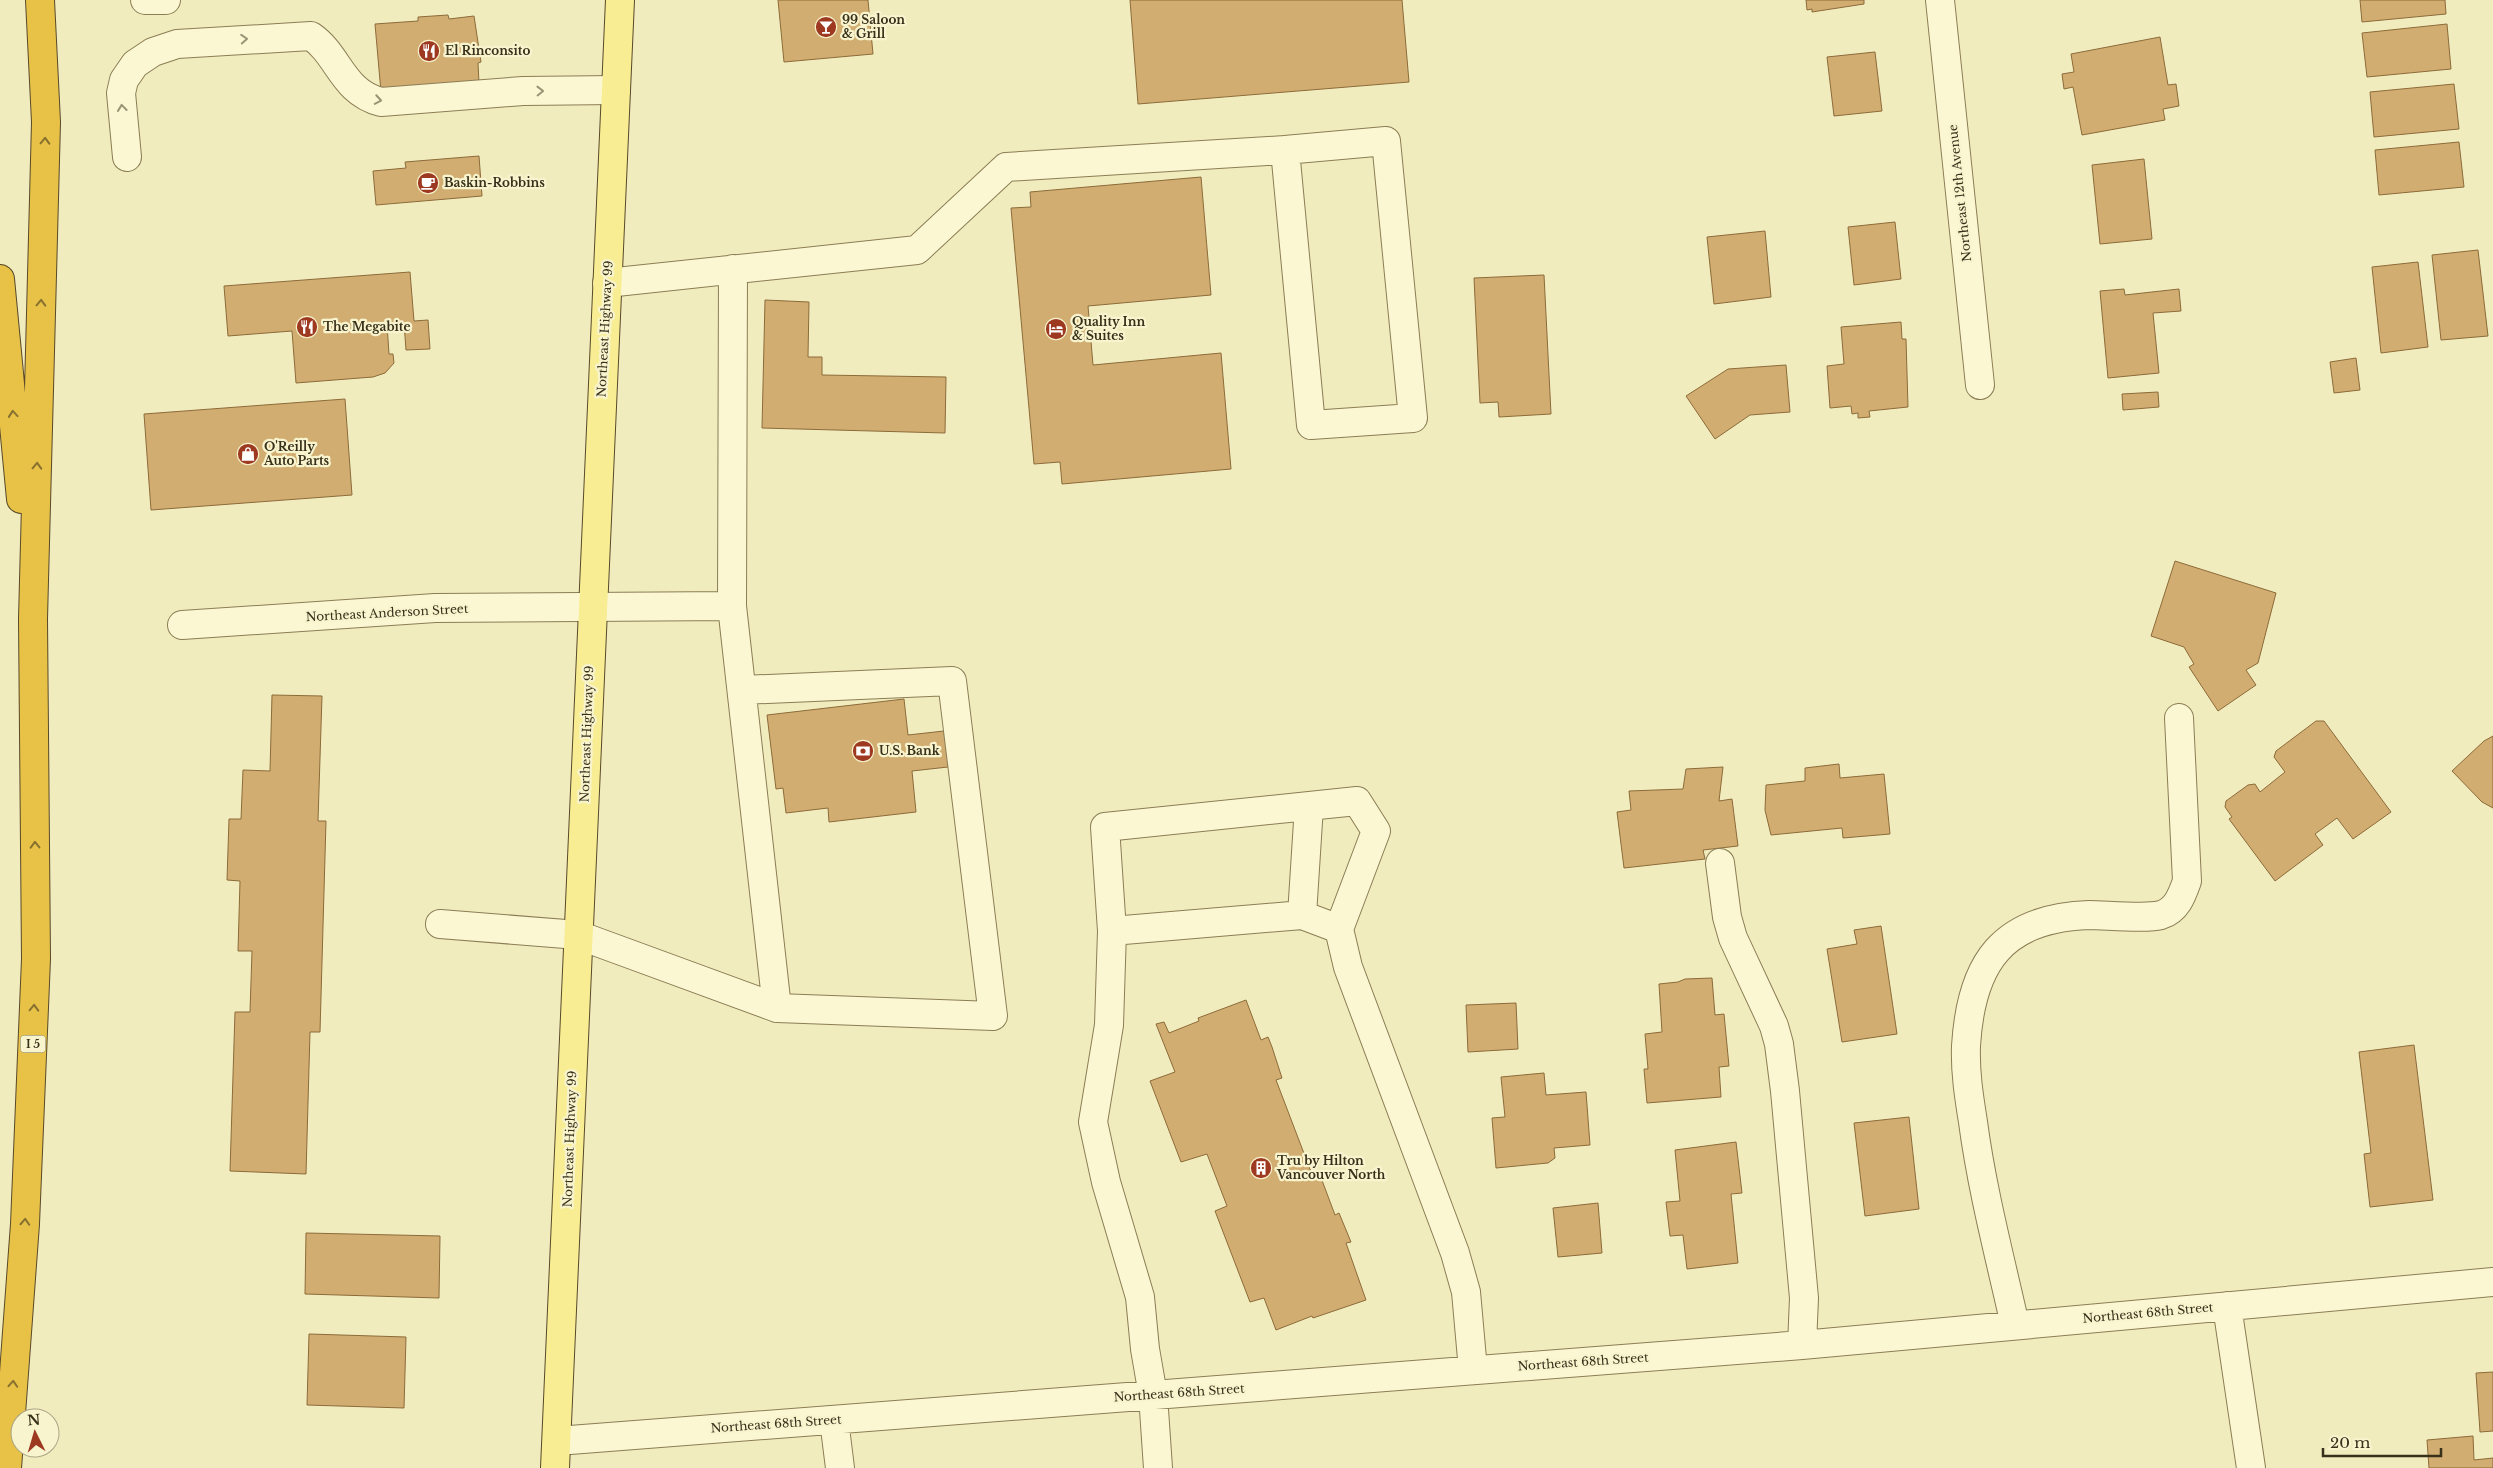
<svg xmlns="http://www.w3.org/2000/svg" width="2493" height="1468" font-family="'Libre Baskerville',serif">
<rect width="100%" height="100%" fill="#f1ecbe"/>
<path fill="#d2ad71" stroke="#8c6b39" d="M778,0H868L873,54L784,62Z
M1130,0H1402L1409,82L1138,104Z
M1806,0H1864V4L1812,12V9L1807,10Z
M2360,0H2445L2446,14L2362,22Z
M448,15L449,19L474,16L481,62L478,63L479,83L381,92L375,24L418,21V17Z
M2447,24L2451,69L2367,77L2362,33Z
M2160,37L2168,85L2176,84L2179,106L2163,109L2165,120L2082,135L2073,87L2064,89L2062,74L2074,72L2071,54Z
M1875,52L1882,111L1834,116L1827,57Z
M2454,84L2459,129L2374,137L2370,92Z
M2459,142L2464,187L2379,195L2375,150Z
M479,156L482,196L376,205L373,171L406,168L405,162Z
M2144,159L2152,239L2100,244L2092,165Z
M1201,177L1211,295L1088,306L1093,365L1221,353L1231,469L1062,484L1060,462L1034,464L1011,208L1031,207L1030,192Z
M1895,222L1901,279L1854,285L1848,227Z
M1765,231L1771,297L1714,304L1707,237Z
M2478,250L2488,336L2441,340L2432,255Z
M2418,262L2428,347L2381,353L2372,267Z
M410,272L414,321L428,320L430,349L406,350L404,323L387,324L389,354H393L394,363L385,373L373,377L296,383L292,331L228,336L224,286Z
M1544,275L1551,414L1499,417L1498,402L1480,403L1474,278Z
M2124,289L2125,295L2179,289L2181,311L2153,313L2159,373L2108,378L2100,291Z
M765,300L809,302L808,357H822V375L946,377L945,433L762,428Z
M1901,322L1902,339H1906L1908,407L1869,411L1870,417L1858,418V413L1852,414L1851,406L1830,408L1827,366L1844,364L1841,327Z
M2356,358L2360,390L2334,393L2330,362Z
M1786,365L1790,412L1750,415L1715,439L1686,396L1728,369Z
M2158,392L2159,407L2123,410L2122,394Z
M345,399L352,495L151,510L144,414Z
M2175,561L2276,593L2258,663L2246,670L2256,685L2218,711L2189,667L2194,664L2184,647L2151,636Z
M272,695L322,696L318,821H326L320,1032H310L306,1174L230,1171L235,1012H250L252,951H238L240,881L227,880L229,819H241L243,770L270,771Z
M904,699L908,735L953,730L957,766L912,771L916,812L829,822L828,808L786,813L783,788L776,789L767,715Z
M2316,721H2324L2391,812L2353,839L2337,818L2315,834L2323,845L2275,881L2229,819L2232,817L2225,807L2226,801L2248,785L2255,784L2260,792L2285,772L2274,757L2276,751Z
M2493,736V808L2482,802L2452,771L2484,741Z
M1839,764L1840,778L1884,774L1890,834L1843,838L1842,828L1771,835L1765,810L1766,785L1805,781V768Z
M1723,767L1719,801L1732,799L1738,846L1703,850L1705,859L1624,868L1617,812L1631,810L1629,791L1683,789L1686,769Z
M1881,926L1897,1034L1842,1042L1827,949L1857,944L1854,930Z
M1712,978L1715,1015L1724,1014L1729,1066L1719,1067L1721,1097L1647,1103L1644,1069H1648L1645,1034L1662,1032L1659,984L1678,982L1685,979Z
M1246,1000L1261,1040L1268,1037L1272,1047L1282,1078L1276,1080L1313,1177L1320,1175L1335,1215L1339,1213L1351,1242L1346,1243L1366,1300L1313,1318L1312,1316L1276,1330L1264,1298L1250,1302L1215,1211L1227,1206L1207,1154L1181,1162L1150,1081L1175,1072L1156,1024L1164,1022L1169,1033L1199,1021L1198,1018Z
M1516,1003L1518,1049L1468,1052L1466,1005Z
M2414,1045L2433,1200L2370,1207L2364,1154L2371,1153L2359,1052Z
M1544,1073L1546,1095L1586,1092L1590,1145L1554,1148L1555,1158L1548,1163L1496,1168L1492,1118L1505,1117L1501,1077Z
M1909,1117L1919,1209L1865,1216L1854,1123Z
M1736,1142L1742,1193L1731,1194L1738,1263L1687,1269L1683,1235L1670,1236L1666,1202L1680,1201L1675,1150Z
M1598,1203L1602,1253L1558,1257L1553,1208Z
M306,1233L440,1236L439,1298L305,1294Z
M309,1334L406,1337L404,1408L307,1405Z
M2493,1372V1431L2480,1432L2476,1373Z
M2473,1436L2474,1460L2493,1458V1468H2429L2427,1440Z"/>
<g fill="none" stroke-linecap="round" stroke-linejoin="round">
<g stroke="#8b7d55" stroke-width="30">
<path id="minor" d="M145,0H166
M1940,0L1980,385
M127,157L121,93L124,80L135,64L153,52L177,44L311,36C339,55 342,92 381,102L523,91L616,90
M607,283L917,250L1006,167L1285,150L1386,141L1413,418L1311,425L1285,150
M182,625L435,608L732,606L733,269
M742,690L952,681L993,1016L777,1008
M1720,863L1727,917L1733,938L1774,1026L1779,1044L1785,1091L1804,1298L1802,1345
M1302,915L1309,806
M440,924L578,935L777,1008L732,606
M1112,931L1105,827L1357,801L1376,831L1339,929
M2227,1306L2251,1468
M2015,1325C2000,1258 1982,1190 1973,1122C1969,1097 1965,1072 1966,1046C1971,963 2002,918 2089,915C2105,915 2147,919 2161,915C2177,910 2182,895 2187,881L2179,718
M834,1420L840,1468
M557,1441L1802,1345L2493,1282
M1158,1468L1153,1395L1145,1349L1140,1297L1106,1182L1093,1122L1109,1025L1112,931L1302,915L1339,929L1348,967L1455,1253L1466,1292L1473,1370"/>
</g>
<g stroke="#58492a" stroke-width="30">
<path id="major" d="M555,1468L620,0"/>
</g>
<g stroke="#58492a" stroke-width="30">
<path id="highway" d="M0,279L21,499
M7,1468L25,1224L36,959L33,619L46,122L40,0"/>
</g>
<use href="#minor" stroke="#fbf7d2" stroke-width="28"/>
<use href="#major" stroke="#f8ed92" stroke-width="28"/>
<use href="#highway" stroke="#e8c147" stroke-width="28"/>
</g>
<defs><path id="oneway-chevron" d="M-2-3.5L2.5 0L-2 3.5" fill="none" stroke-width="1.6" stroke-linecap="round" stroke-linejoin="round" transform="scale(1.25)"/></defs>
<g stroke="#9a9476">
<use href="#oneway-chevron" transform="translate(244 39) rotate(-4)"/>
<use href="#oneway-chevron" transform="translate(540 91) rotate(-1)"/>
<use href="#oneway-chevron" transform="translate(378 100) rotate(10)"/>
<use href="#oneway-chevron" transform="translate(122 108) rotate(-96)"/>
</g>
<g stroke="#88712f">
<use href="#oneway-chevron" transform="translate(45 141) rotate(-88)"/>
<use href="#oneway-chevron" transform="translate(41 303) rotate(-88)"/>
<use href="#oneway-chevron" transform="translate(13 414) rotate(-95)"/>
<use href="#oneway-chevron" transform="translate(37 466) rotate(-88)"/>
<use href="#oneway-chevron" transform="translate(35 845) rotate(-91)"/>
<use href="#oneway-chevron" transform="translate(34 1008) rotate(-88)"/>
<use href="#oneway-chevron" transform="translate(25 1222) rotate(-87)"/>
<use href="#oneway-chevron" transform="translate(13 1384) rotate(-86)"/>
</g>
<defs>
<g id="bar-disc" transform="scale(1.125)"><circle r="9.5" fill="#9e3921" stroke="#f8f4ce"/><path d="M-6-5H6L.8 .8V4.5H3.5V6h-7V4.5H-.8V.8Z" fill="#fff"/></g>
<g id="restaurant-disc" transform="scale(1.125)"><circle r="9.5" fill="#9e3921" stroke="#f8f4ce"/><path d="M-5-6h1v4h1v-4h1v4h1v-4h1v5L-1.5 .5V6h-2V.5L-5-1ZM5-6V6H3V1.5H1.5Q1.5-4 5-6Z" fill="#fff"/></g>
<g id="cafe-disc" transform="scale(1.125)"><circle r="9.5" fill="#9e3921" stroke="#f8f4ce"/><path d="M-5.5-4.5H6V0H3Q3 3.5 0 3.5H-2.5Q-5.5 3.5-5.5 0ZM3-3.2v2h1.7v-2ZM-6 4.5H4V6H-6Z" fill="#fff"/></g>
<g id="hotel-disc" transform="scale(1.125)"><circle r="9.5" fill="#9e3921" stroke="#f8f4ce"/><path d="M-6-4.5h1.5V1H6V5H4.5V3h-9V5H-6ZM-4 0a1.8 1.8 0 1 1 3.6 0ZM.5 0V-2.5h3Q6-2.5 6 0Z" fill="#fff"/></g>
<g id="shop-disc" transform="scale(1.125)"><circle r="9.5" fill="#9e3921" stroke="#f8f4ce"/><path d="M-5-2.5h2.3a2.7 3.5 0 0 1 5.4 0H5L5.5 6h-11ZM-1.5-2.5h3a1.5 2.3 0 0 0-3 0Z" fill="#fff"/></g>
<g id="bank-disc" transform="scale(1.125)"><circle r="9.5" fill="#9e3921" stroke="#f8f4ce"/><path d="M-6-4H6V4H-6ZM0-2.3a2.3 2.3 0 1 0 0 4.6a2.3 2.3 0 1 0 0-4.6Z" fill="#fff"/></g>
<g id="building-disc" transform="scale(1.125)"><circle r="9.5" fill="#9e3921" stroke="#f8f4ce"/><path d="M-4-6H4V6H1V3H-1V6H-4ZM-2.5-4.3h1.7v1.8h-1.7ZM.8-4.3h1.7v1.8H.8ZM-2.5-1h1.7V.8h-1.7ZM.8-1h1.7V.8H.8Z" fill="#fff"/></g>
</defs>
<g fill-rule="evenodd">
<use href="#bar-disc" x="826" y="27"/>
<use href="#restaurant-disc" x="429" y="51"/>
<use href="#cafe-disc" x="428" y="183"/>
<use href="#restaurant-disc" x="307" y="327"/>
<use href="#hotel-disc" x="1056" y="329"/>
<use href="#shop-disc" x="248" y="454"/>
<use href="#bank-disc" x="863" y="751"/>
<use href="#building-disc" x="1261" y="1168"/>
</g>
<g text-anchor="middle" stroke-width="4.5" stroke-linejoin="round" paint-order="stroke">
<rect fill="#f8f4ce" stroke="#726b51" stroke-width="1" x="20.5" y="1035.5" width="25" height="17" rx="4"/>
<g font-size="11" font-weight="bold" fill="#39301b">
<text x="33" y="1048">I 5</text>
</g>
<g font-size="12" font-weight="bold" fill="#39301b" stroke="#f8f4ce" text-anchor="start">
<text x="842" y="24">99 Saloon<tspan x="842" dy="14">&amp; Grill</tspan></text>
<text x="445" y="55">El Rinconsito</text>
<text x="444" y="187">Baskin-Robbins</text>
<text x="1072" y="326">Quality Inn<tspan x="1072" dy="14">&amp; Suites</tspan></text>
<text x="323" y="331">The Megabite</text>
<text x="264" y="451">O'Reilly<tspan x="264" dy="14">Auto Parts</tspan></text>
<text x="879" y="755">U.S. Bank</text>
<text x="1277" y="1165">Tru by Hilton<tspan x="1277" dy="14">Vancouver North</tspan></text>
</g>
<g font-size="12" fill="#39301b" stroke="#f8f4ce">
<text transform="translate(1960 193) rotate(-96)" y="4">Northeast 12th Avenue</text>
<text transform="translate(605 329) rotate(-87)" y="4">Northeast Highway 99</text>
<text transform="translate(387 613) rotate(-3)" y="4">Northeast Anderson Street</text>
<text transform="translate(587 734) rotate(-88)" y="4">Northeast Highway 99</text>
<text transform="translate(570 1139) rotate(-88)" y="4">Northeast Highway 99</text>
<text transform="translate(2148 1313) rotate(-5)" y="4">Northeast 68th Street</text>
<text transform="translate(1583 1362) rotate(-4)" y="4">Northeast 68th Street</text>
<text transform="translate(1179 1393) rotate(-4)" y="4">Northeast 68th Street</text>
<text transform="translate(776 1424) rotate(-4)" y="4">Northeast 68th Street</text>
</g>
</g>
<g transform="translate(35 1433) rotate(355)"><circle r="24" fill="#f8f4ce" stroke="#aca686"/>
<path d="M0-4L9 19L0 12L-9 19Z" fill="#9e3921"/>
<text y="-8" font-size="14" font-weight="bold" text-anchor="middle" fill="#39301b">N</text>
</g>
<path d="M2323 1448v8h118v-8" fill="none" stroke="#39301b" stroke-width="2.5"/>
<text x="2330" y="1448" font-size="15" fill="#39301b" stroke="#f8f4ce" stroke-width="4" paint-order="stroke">20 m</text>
</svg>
